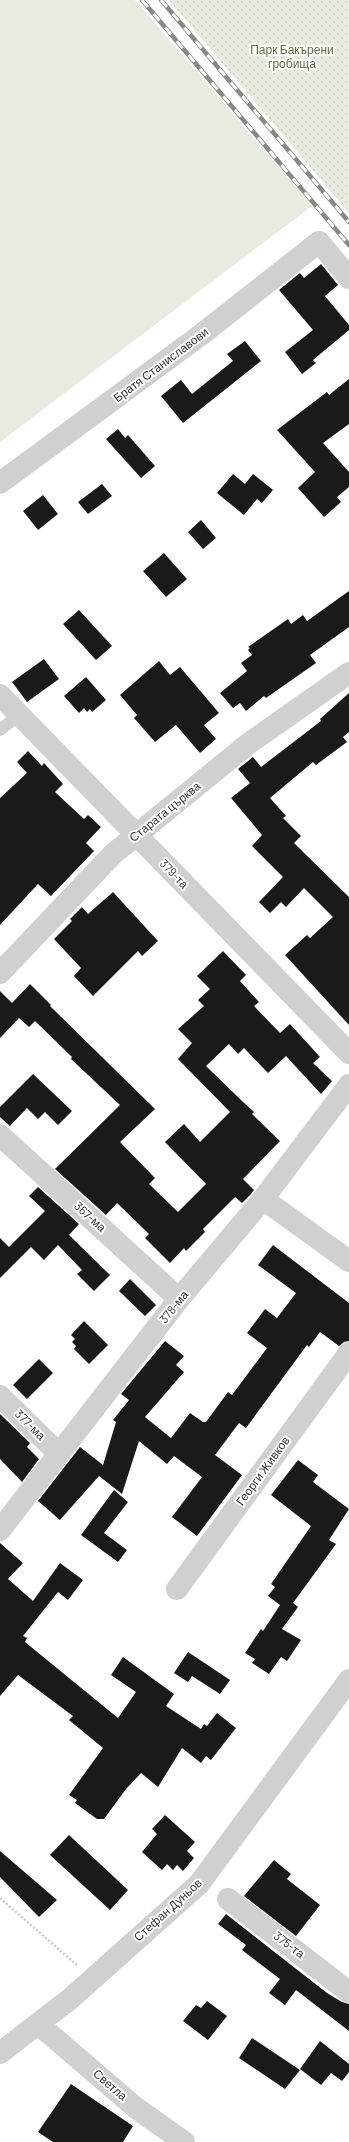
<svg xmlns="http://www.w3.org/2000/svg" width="349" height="2142" font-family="Barlow,sans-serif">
<defs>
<pattern id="park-dots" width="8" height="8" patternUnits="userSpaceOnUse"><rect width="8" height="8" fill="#e6ecdf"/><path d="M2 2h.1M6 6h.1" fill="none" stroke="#c6cbc0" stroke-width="1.8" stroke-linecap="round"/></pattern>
</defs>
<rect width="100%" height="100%" fill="#fff"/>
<path fill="#e6ecdf" d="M0,0H135L312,206L0,442Z"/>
<path fill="url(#park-dots)" d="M169,0H349V213L343,206Z"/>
<path fill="#1a1a1a" d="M321,264L338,285L325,296L349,325V330L313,360L316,363L302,374L285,352L313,330L279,290L300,273L304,278Z
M245,341L261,361L183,423L161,396L181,380L192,394L233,361L227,354Z
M349,379V424L323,443L349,472V487L337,497L341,502L324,517L298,488L315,472L277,430L327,392L329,395Z
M118,429L125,438L128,435L155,466L141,478L106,439Z
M233,474L245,484L253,474L273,490L262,503L257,499L244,515L217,493Z
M102,484L112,496L88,514L78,502Z
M43,495L58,514L38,530L23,511Z
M201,520L216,538L203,549L188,532Z
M164,553L187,579L166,597L143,571Z
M349,591V627L310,655L316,663L266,698L264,696L246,711L240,703L233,708L220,693L247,671L241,663L252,655L248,650L250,648L248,647L288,619L291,624L303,615L307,621Z
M79,610L112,646L96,660L63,624Z
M44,659L59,679L27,702L12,682Z
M159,661L170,675L180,667L219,713L204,725L216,739L200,753L176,725L155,742L134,718L137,715L120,695Z
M86,677L106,700L92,712L90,709L87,712L84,708L79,713L64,696Z
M349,693V732L343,737L347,742L316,765L313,762L270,798L286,816L283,818L301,836L294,843L349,897V1025L285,955L307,935L310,938L333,917L304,888L286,907L281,902L270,913L259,902L283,877L252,846L262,835L231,798L250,783L238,769L253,757L261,767L321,721L320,719Z
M28,751L42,766L44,763L63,784L55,792L84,819L88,815L101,827L86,843L94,851L51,896L38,884L0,925V798L27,773L17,762Z
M113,892L158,941L142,956L138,951L93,996L74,976L81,968L54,939L72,921L70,919L82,907L88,914Z
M223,951L246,975L240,981L259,1002L254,1006L280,1033L290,1024L320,1057L313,1063L332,1081L321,1094L286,1056L268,1073L244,1048L238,1054L229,1044L206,1066L242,1101L254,1112L252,1114L280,1141L243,1179L254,1190L251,1194L242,1203L235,1197L203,1229L205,1232L186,1251L184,1248L170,1263L145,1238L149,1234L117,1203L106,1215L55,1169L120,1105L71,1059L72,1057L35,1021L29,1027L19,1018L0,1038V991L12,1003L30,984L51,1005L50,1006L155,1109L120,1142L155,1178L149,1184L178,1212L206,1184L165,1142L184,1124L200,1142L230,1112L178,1059L192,1043L178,1029L204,1006L198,1000L210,989L197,976Z
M33,1074L72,1111L58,1125L45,1112L38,1119L27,1108L10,1126L0,1117V1107Z
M38,1187L79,1224L69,1235L110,1275L94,1291L77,1274L82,1270L58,1245L44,1260L31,1247L0,1278V1238L9,1247L45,1211L29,1196Z
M273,1245L349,1303V1341L344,1342L339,1346L320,1332L309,1347L307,1345L246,1428L239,1423L215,1455L242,1475L197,1536L172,1517L202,1477L174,1456L167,1464L139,1441L122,1494L99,1476L60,1520L38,1501L80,1447L103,1465L116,1422L113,1420L129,1400L121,1394L165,1341L184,1356L176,1365L184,1372L145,1417L171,1438L190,1413L203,1422H206L228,1392L232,1395L267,1348L247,1333L265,1309L277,1318L296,1293L258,1265Z
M130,1279L156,1305L145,1316L119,1291Z
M84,1321L108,1345L89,1364L74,1349L76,1346L72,1342L75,1339L71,1335Z
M39,1359L53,1373L27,1399L13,1385Z
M0,1414L30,1443L27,1447L39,1459L22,1482L0,1459Z
M298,1460L318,1475L313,1482L349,1509L329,1540L336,1544L293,1603L298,1607L282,1629L301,1640L287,1661L281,1657L269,1674L252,1663L255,1659L245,1653L261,1629L263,1631L280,1605L268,1596L275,1587L271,1584L311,1526L271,1495Z
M114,1490L128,1502L104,1533L127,1550L118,1562L81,1535Z
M0,1543L23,1563L8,1579L33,1601L60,1563L83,1580L68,1600L58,1592L23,1636L27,1638L25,1642L118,1718L136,1692L111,1675L123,1657L174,1694L166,1706L201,1729L204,1724L207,1726L217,1713L236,1728L211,1760L206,1756L201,1763L182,1748L158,1787L141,1773L126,1789L104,1819H97L75,1803L77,1800L69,1795L103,1748L69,1720L73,1716L18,1675L0,1696Z
M188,1652L230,1680L220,1694L192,1676L188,1682L174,1673Z
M165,1815L195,1842L187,1851L194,1858L183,1871L177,1865L173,1870L167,1864L162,1870L142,1852L157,1834L152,1829Z
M69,1835L128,1890L110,1910L50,1855Z
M0,1851L57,1900L39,1917L0,1877Z
M274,1860L291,1874L287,1879L320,1905L296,1936L244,1896Z
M226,1914L327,1993L342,2002L349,2004V2031L296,1990L285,2005L269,1993L280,1979L242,1950L246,1945L218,1924Z
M207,2001L227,2016L208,2040L183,2021L196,2005L201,2008Z
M252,2038L300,2070L285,2089L239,2058Z
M320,2041L349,2064V2072L342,2081L331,2073L321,2085L300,2069Z
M71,2084L133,2126L123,2142H53L38,2132Z"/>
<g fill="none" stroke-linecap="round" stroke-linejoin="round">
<path stroke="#cdcdcd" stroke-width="2.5" stroke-dasharray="2 2" stroke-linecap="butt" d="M0,1898L78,1966"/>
<path stroke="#d0d0d0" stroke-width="12" d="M0,730L19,715"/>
<path stroke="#d0d0d0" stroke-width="22" d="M0,483L202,334L319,242L349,278
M0,695L349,1053
M0,973L113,854L248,744L349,673
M0,1135L179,1299
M263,1199L349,1261
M0,1396L59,1454
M0,1530L179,1299L263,1199L349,1085
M177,1589L349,1353
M228,1899L349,1992
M38,2024L136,2108L184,2142
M0,2053L70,1999L199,1884L349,1680"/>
<g stroke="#888" stroke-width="4.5">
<path id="rail" d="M142,0L349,245
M161,0L349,222"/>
</g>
<use href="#rail" stroke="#fff" stroke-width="3" stroke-dasharray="9" stroke-linecap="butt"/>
</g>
<g text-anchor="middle" stroke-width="4" stroke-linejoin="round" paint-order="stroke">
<g font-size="12" fill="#56703f" stroke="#fff">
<text x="292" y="54">Парк Бакърени<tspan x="292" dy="14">гробища</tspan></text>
</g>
<g font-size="12" fill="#333" stroke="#fff">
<text transform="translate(161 365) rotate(-37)" y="4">Братя Станиславови</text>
<text transform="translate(165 812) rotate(-39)" y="4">Старата църква</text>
<text transform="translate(174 874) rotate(46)" y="4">379-та</text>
<text transform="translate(90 1217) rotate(42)" y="4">367-ма</text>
<text transform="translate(174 1307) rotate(-51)" y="4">378-ма</text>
<text transform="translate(30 1425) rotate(45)" y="4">377-ма</text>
<text transform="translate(263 1471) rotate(-54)" y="4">Георги Живков</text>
<text transform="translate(168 1910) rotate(-42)" y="4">Стефан Дуньов</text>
<text transform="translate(289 1945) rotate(37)" y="4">375-та</text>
<text transform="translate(110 2085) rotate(41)" y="4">Светла</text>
</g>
</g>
</svg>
